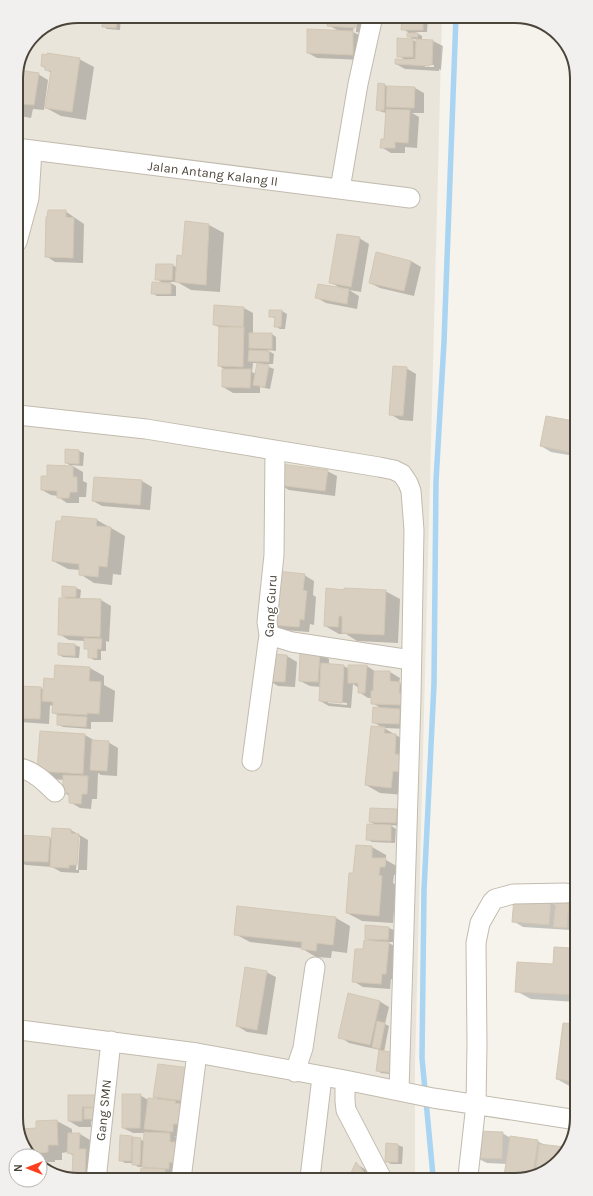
<svg xmlns="http://www.w3.org/2000/svg" width="593" height="1196" font-family="Karla,sans-serif">
<rect width="100%" height="100%" fill="#f6f3ec"/>
<path fill="#eae5da" d="M78,16H442L415,1064V1177L74,1180L40,1167V1156H32L21,1142L16,74L34,34Z"/>
<path fill="#0003" fill-rule="evenodd" d="M104,16H121L120,30L107,29L103,26Z
M329,16H360L365,19V33L356,32L357,17H355L353,32L363,37L362,60L317,58L308,53L339,31L328,25Z
M403,16H428L427,32H415L422,36V40L433,41L443,46L441,70L439,69V71L405,69L396,64L406,60L398,56L413,40L417,42V39H413L408,36V32L402,29ZM408,59H416V61H408ZM425,65H434V67H425Z
M79,59L94,67L86,120L61,116L46,108L51,73L42,66Z
M18,71L38,74L48,80L44,110L33,109L31,118L20,116L16,114V74Z
M379,84L385,85L389,87L415,88L424,93V113H412L419,117L417,148L405,147V153H391L381,147L384,140L386,113L382,112L377,110Z
M17,196L19,197L17,209Z
M65,211L84,224L83,263L55,262L46,256Z
M186,222L209,225L224,233L220,292L191,290L177,282H169L176,286V296H157L152,293L163,283L156,279L173,265L177,268L183,257Z
M359,238L369,244L361,292L349,290L359,296L357,309L326,303L317,298L340,288L330,282Z
M411,261L421,267L414,296L380,288L370,283Z
M244,308L253,313V334H272L276,337V351L267,350L274,354L273,364H264V365L274,369L270,389L260,387V393H233L223,387L226,370L219,366L220,328L214,324ZM253,363H258L256,374L252,372Z
M282,311L287,314L285,329H280L275,326L276,319L270,316Z
M406,368L416,374L413,421L400,420L390,414Z
M574,422V456L551,452L541,446Z
M66,450L79,451L84,453L83,466L71,465L83,472V481L87,483L86,497H79V503H67L58,497V496L51,495L42,490L48,477L73,467L66,463Z
M327,471L337,476L335,496L289,490L280,485Z
M94,478L142,481L152,487L150,510L102,506L93,501Z
M97,520L125,536L121,575L113,574L112,585L94,583L80,574V570L68,569L53,561Z
M304,575L314,581L313,595L316,597L314,625L310,624L309,632L283,630L273,624Z
M63,587L76,588L81,590L80,599L101,600L111,606L109,642L106,641V651H101V660H94L89,657V650L85,648V641L69,640L59,634L67,599L63,596Z
M345,591H385L400,599L398,643L357,641L346,634H339L325,626Z
M59,645H75L80,647L79,658L63,657L59,655Z
M319,654L329,659V665L344,666L349,669L367,666L376,672H390L400,678L399,683L409,688L412,710H399L409,715L408,729L384,728L411,744L405,795L380,793L366,785L383,728L373,722L381,708L372,703V698H368L359,692V688L353,684L351,708L329,706L320,701L321,687L310,686L300,681ZM328,701L347,703V705L328,703Z
M287,656L297,662L295,687L278,686L268,680Z
M90,668L104,676V685L115,691L113,722H91V729L63,727L58,724V715L53,713L54,707L50,705L49,724L19,722V687L41,688L44,690L55,680Z
M85,735L97,742H108L118,748L117,776L101,775L98,773L97,799H92L91,809L80,808L70,802V796L64,793V780L53,779L38,771Z
M397,810L401,813V826L390,825L396,829L395,843L372,842L367,839L376,825L370,822Z
M71,830L88,840L87,870H79V873L61,872L52,867L26,865L19,862V836L50,838L52,839ZM78,837H80L78,870H76Z
M372,847L386,855V860L400,868L399,875H394L393,883L396,885L393,923L362,921L347,913L354,874Z
M551,902L557,906L569,904L573,907L571,930L523,927L513,921Z
M336,918L350,926L347,953L332,951L331,958L316,957L301,948L250,942L235,934Z
M389,928L394,930L393,942H387L398,948L395,979H391L390,989L363,987L353,981L364,950L371,941L366,938Z
M571,949L576,952V1002L531,999L516,991L554,965Z
M266,972L276,977L267,1035L247,1032L237,1026Z
M379,1001L389,1007L385,1024L389,1026L384,1052L398,1075L381,1073L377,1070L380,1050L349,1043L340,1037Z
M577,1025V1088L571,1087L557,1079Z
M189,1069L182,1137L174,1136L180,1139L178,1174L170,1173V1179H114V1174H132L141,1179L142,1169L148,1170L143,1167H138L133,1163H125L120,1160L132,1137L144,1141L145,1133H133L123,1128L140,1095L148,1100H160L154,1097Z
M69,1096H94L104,1102L99,1121H91V1127H79L69,1121Z
M57,1121L72,1129V1134H80L90,1140L89,1152L96,1156L94,1180H73H83L73,1174L74,1156L67,1152L62,1153V1160H55V1162H40V1156H32L21,1142V1130L37,1129V1122Z
M502,1133L511,1138L537,1141L547,1146L567,1150L566,1153L539,1175L505,1176L507,1164L487,1163L477,1158Z
M387,1144L398,1145L403,1147L402,1164H391L386,1161Z
M356,1164L370,1172L374,1177H350Z"/>
<g fill="none" stroke-linecap="round" stroke-linejoin="round">
<path stroke="#a9d4f2" stroke-width="5.5" d="M433,1176L422,1058L424,890L434,684L436,481L444,342L456,16"/>
</g>
<path fill="#d8cfc1" stroke="#d3c7b4" d="M103,16H117L116,28L102,27Z
M328,16H356L355,28L327,26Z
M402,16H423V30H401Z
M307,29L353,31V55L307,53Z
M407,33H418V37H407Z
M397,38L413,39V57H397Z
M416,39L433,40L432,65L430,64L429,66L395,64V59L415,60Z
M47,53L80,58L72,112L45,108L51,71L45,70V67L41,66L42,54L47,55Z
M18,70L39,73L34,105L23,104L22,113L16,112V74Z
M378,83L385,84L384,111L376,110Z
M387,86L415,87L414,108L386,107Z
M386,109L410,110L408,143L395,142V148H380L381,139H384Z
M48,210H66V217L74,218L73,258L45,257L46,217H47Z
M185,221L209,224L206,285L175,282L177,255L182,256Z
M337,234L360,237L351,287L329,283Z
M376,252L411,261L404,291L369,283Z
M156,264H173L172,280H155Z
M152,282L171,283V294H151Z
M318,284L349,289L347,304L315,298Z
M214,305L244,307L243,327L213,325Z
M269,310H282L281,327H274L275,317H269Z
M219,327H244L243,367L218,366Z
M249,333H272V349L249,348Z
M249,350L269,351V362L248,361Z
M257,363L269,365L265,387L253,385Z
M393,366L407,367L403,416L389,415Z
M222,369H251L250,388L222,387Z
M546,416L574,421V453L540,446Z
M65,449L79,450V464L65,463Z
M281,464L328,470L325,491L278,485Z
M47,465L73,466V477H77V492H70L69,498H57V491L41,490V476H47Z
M94,477L142,480L140,505L92,501Z
M62,516L97,519L96,526L111,527L107,567L99,566L98,577L79,575V564L52,561L56,521H61Z
M277,571L305,574L303,590L307,591L304,620L300,619L299,627L272,625Z
M62,586L76,587V597H62Z
M326,588L344,590V588L386,590L384,635L342,633V616H339L338,627L324,626Z
M59,598L101,599L100,637L58,635Z
M84,638L102,639L101,649H97V658H88V649H84Z
M58,643L75,644V656L58,655Z
M300,652L320,653L318,682L299,681Z
M270,654L287,655L285,682L267,681Z
M321,663L344,665L342,703L319,701Z
M55,665L90,667L89,681L101,682L99,714L87,713V715L52,713L53,702L42,701L44,678L54,679Z
M348,665H367L365,693H358V683H348Z
M374,671H390V681L400,682L399,693H403L402,705L371,704V691H373Z
M19,686L41,687L40,719L19,718Z
M373,707L400,709L399,724L372,723Z
M57,715L87,717L86,727L57,725Z
M371,726L385,727L384,733L396,734L395,754L403,755L401,772L393,771L391,788L365,785Z
M40,731L85,734L83,774L37,771Z
M92,740L109,741L107,771L90,770Z
M63,775L88,776L87,794H82L81,804L69,803V793H63Z
M370,808L397,809L396,823L369,822Z
M367,824L391,825V841L366,840Z
M52,828L71,829V833L79,834L77,865H69V868L50,867Z
M19,835L50,837L48,862L19,861Z
M356,845L372,846V858H386L385,867H380L379,875L382,876L379,916L346,913L349,873H353Z
M514,898L551,901L549,925L512,922Z
M556,902L569,903L567,928L553,927Z
M237,906L336,917L333,945L317,943L316,951L301,949L302,942L234,935Z
M365,925L389,927L388,940L365,939Z
M364,940L389,942L386,974H382L381,984L352,982L355,949H363Z
M554,947L571,948L570,965L576,966V995L515,992L517,962L553,964Z
M572,953H576V960H572Z
M245,967L267,971L257,1030L236,1026Z
M348,993L380,1001L370,1045L338,1038Z
M377,1021L385,1023L380,1049L372,1047Z
M563,1023L577,1024V1082L556,1079Z
M379,1050L396,1053L394,1073L376,1071Z
M158,1064L190,1068L185,1101L153,1097Z
M122,1094H141L140,1128H122Z
M68,1095H95V1107H82V1121H68Z
M148,1098L176,1101L175,1103L183,1104L181,1124H173V1132L144,1129Z
M84,1108H94V1119H84Z
M57,1120L58,1145H48V1152L30,1154L21,1142V1129L36,1128V1121Z
M477,1131L503,1132L502,1159L476,1158Z
M144,1132L170,1133V1142H178L177,1163L169,1162V1169L142,1167Z
M68,1133H80L79,1149H86L85,1175H72L73,1154L67,1153Z
M120,1135L132,1136L131,1161H119Z
M510,1136L538,1140L533,1175L504,1176Z
M133,1137L141,1138L140,1165H132Z
M386,1143L398,1144V1162H385Z
M539,1144L565,1147L564,1154L539,1175H535Z
M356,1162L368,1177H349Z
M141,1168L165,1169V1179H140Z
M113,1173H132V1179H113Z"/>
<g fill="none" stroke-linecap="round" stroke-linejoin="round">
<g stroke="#c2bbae" stroke-width="21">
<path id="minor" d="M16,148L410,198
M340,189L358,84L373,16
M17,242L29,198L32,150
M18,415L146,429L379,467L394,470L402,474L408,483L411,491L414,530L411,698L399,1091
M269,635L292,642L411,660
M252,761L269,635L267,622L274,555L275,451
M19,768C33,770 46,783 55,792
M20,1030L197,1053L345,1080L433,1098L577,1120
M295,1072L303,1048L315,967
M345,1080V1101L346,1110L381,1177
M468,1176L476,1104L477,1044L476,943L480,923L492,902L495,899L513,894L566,893
M310,1178L322,1077
M181,1179L197,1053
M96,1180L111,1041"/>
</g>
<use href="#minor" stroke="#fff" stroke-width="19"/>
</g>
<g text-anchor="middle" stroke-width="3" stroke-linejoin="round" paint-order="stroke">
<g font-size="13" fill="#4b4439" stroke="#fff">
<text transform="translate(213 173) rotate(7)" y="5">Jalan Antang Kalang II</text>
<text transform="translate(270 606) rotate(-87)" y="5">Gang Guru</text>
<text transform="translate(103 1110) rotate(-84)" y="5">Gang SMN</text>
</g>
</g>
<path d="M0 0H593V1196H0ZM78 23H515A55 55 0 0 1 570 78V1118A55 55 0 0 1 515 1173H78A55 55 0 0 1 23 1118V78A55 55 0 0 1 78 23Z" fill="#f1f0ef" fill-rule="evenodd"/>
<path fill="none" stroke="#4b4439" stroke-width="2" d="M78 23H515A55 55 0 0 1 570 78V1118A55 55 0 0 1 515 1173H78A55 55 0 0 1 23 1118V78A55 55 0 0 1 78 23Z"/>
<g transform="translate(28 1168) rotate(270)"><circle r="19" fill="#ffffff" stroke="#b7b4b0"/>
<path d="M0-3L7 15L0 10L-7 15Z" fill="#fc3f1d"/>
<text y="-6" font-size="11" font-weight="bold" text-anchor="middle" fill="#4b4439">N</text>
</g>
</svg>
